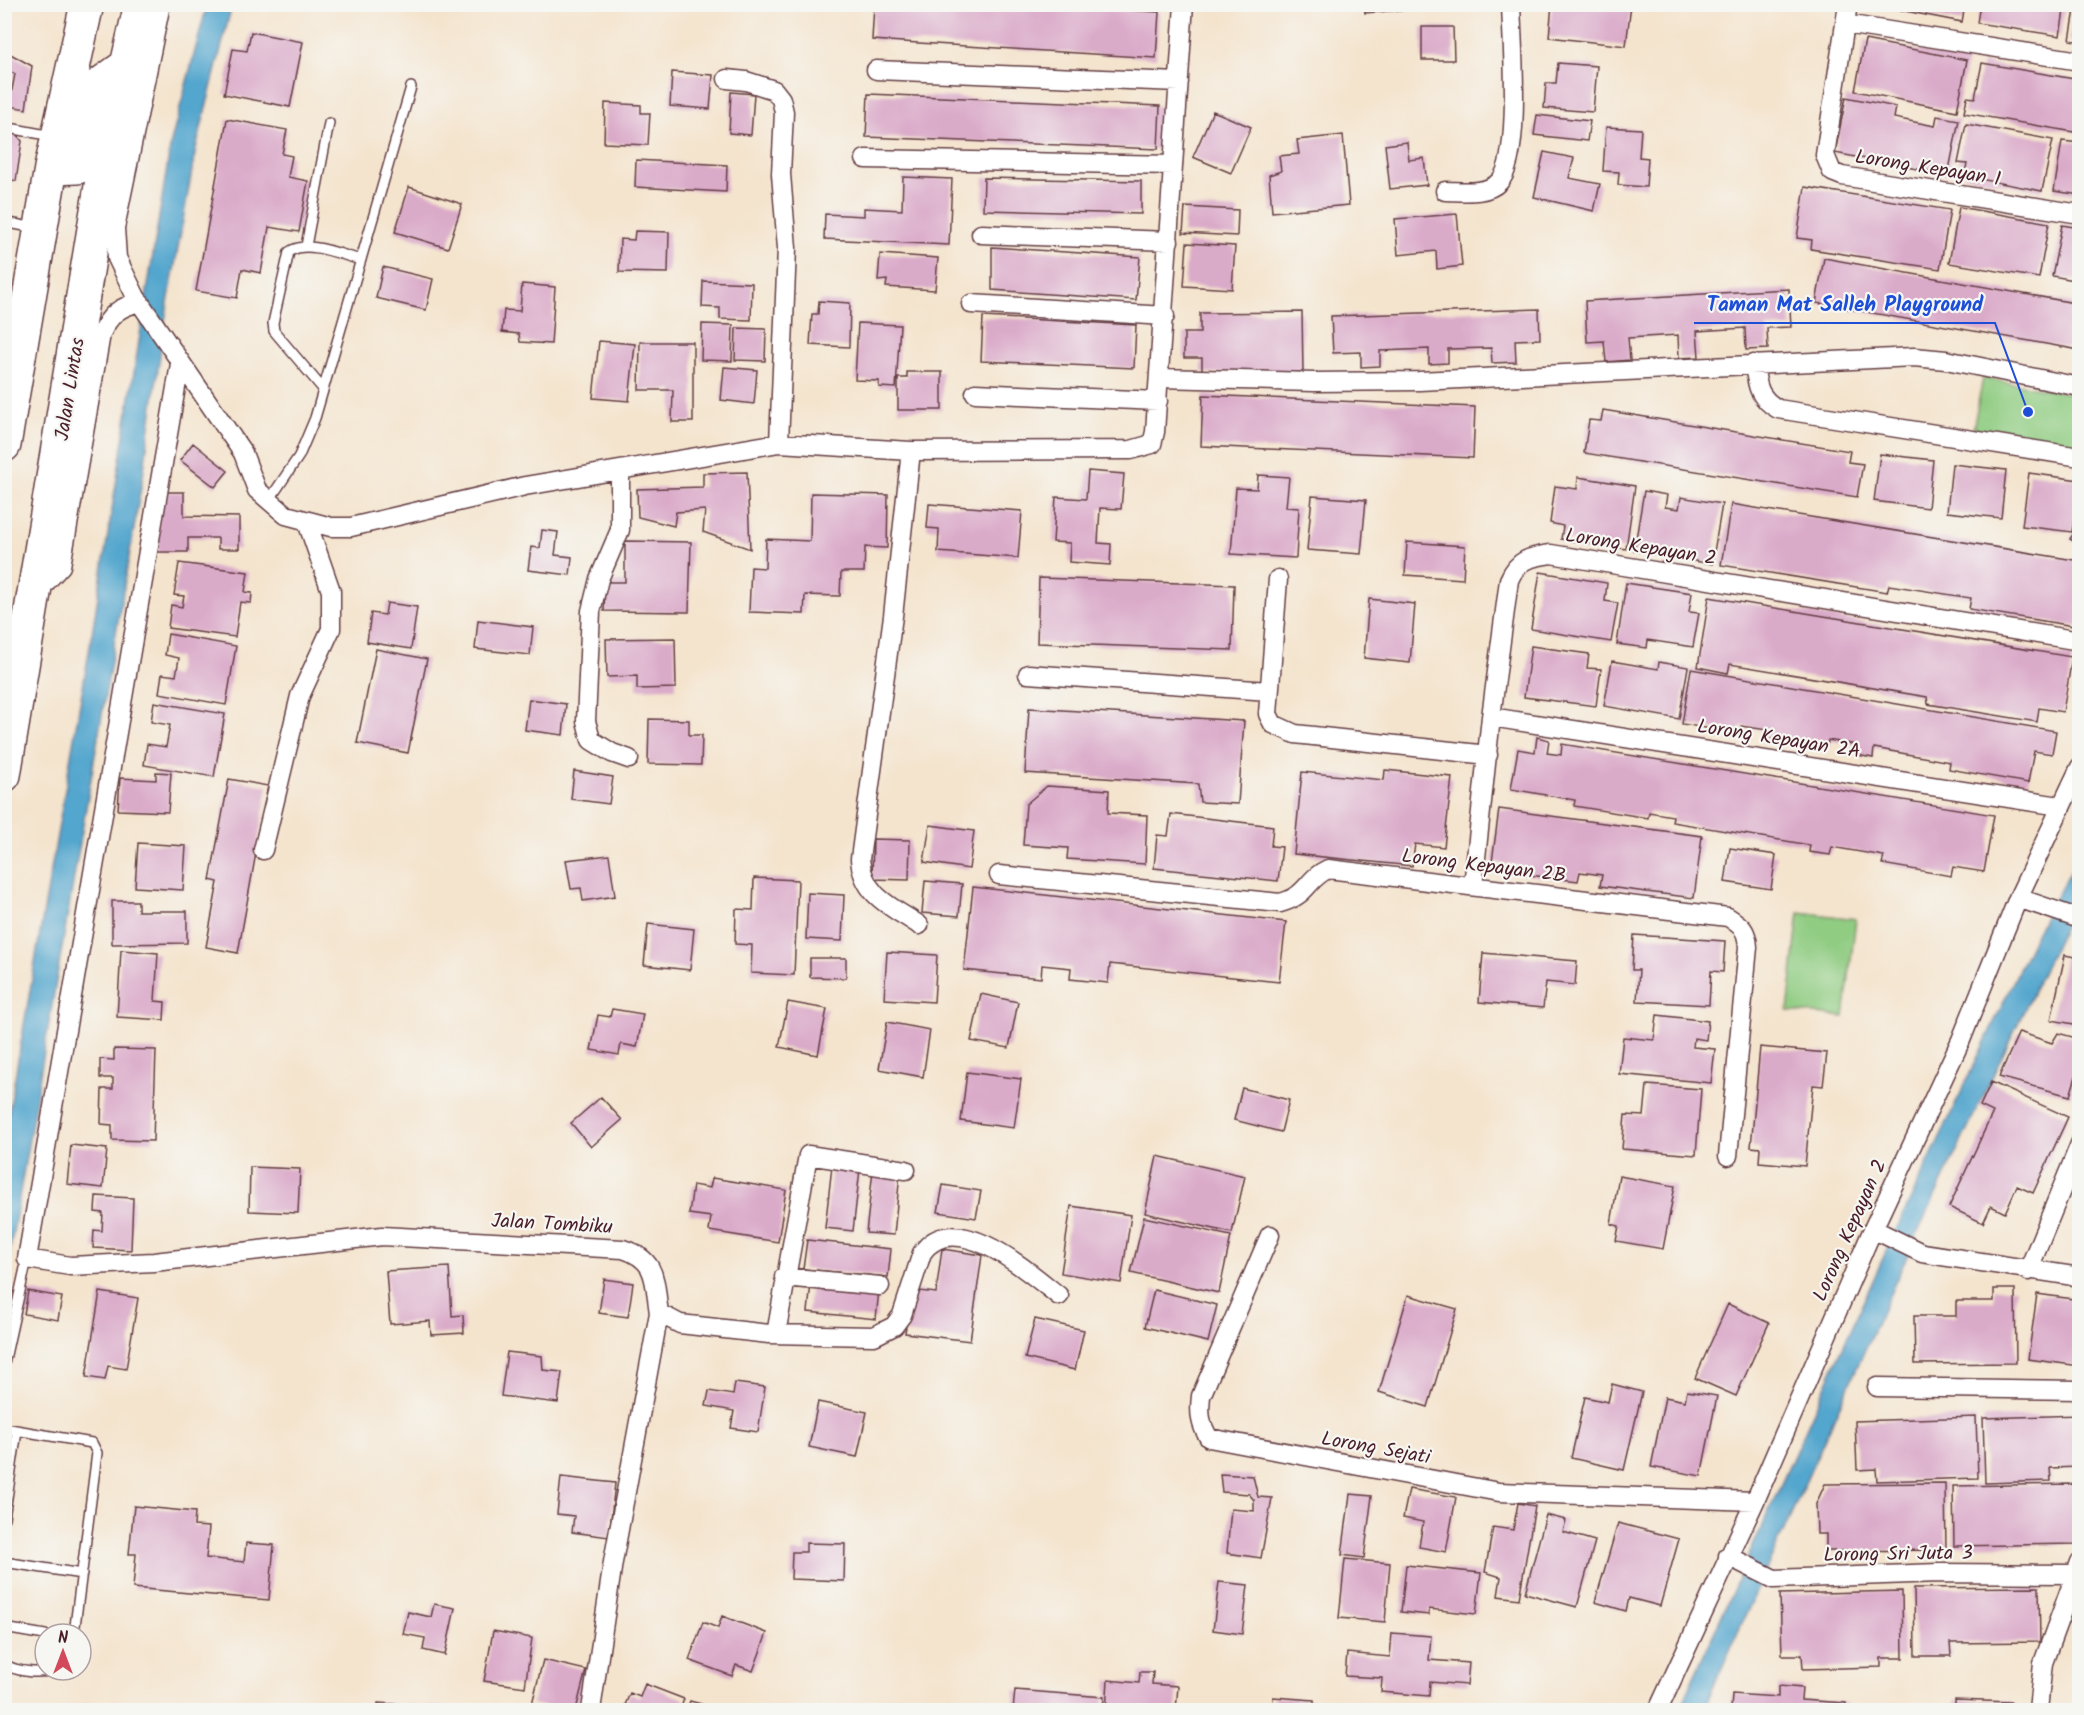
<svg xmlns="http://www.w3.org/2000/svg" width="2084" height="1715" font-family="Kalam,sans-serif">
<rect width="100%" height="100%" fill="#f6f6f2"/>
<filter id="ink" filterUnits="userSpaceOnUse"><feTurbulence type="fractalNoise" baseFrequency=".0167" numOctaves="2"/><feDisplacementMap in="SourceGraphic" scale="12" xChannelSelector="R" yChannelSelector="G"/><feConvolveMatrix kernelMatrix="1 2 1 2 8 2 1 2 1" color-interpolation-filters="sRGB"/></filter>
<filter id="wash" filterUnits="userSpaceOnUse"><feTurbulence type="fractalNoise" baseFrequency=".008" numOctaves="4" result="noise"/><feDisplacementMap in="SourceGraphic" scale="24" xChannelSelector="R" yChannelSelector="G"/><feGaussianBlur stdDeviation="1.35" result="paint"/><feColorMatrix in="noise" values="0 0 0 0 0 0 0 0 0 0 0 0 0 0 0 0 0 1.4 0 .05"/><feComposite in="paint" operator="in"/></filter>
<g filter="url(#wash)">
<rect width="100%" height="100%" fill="#f4e4ce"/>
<path fill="#90cc82" stroke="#6d7656" stroke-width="1.5" d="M1983,378L2079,395V449L1973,429Z
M1799,912L1856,919L1844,1017L1788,1011Z"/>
<path fill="#52a6ce" stroke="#4e627c" stroke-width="1.5" d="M207,5H232L196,148L165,320L143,476L5,1279V1134L90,646L171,142Z
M2079,856V896L1917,1234L1703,1710H1679L1883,1258L2037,931Z"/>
<g id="blocks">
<path fill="#daaac9" d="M1364,4H1449V6L1365,13Z
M1552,4H1631L1626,46L1549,37Z
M1869,4H1965L1962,22Z
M1980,4H2065L2060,36L1977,23Z
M2076,4H2080V42L2070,40Z
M874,5H1039L1159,12L1156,58L872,40Z
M1422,27H1453L1454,60H1422Z
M251,32L303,42L290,107L224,94L233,49L247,51Z
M1865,40L1967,60L1957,111L1855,91Z
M7,52L32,66L26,109L9,106L15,74L4,69Z
M1558,63L1597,66L1593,112L1544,108L1546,83H1556Z
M1982,63L2080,80V133L1964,113L1967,97L1975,98Z
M672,72L713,75L710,109L670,106Z
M731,92L754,94L751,135L729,133Z
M868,94L1160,106L1158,149L866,137Z
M1846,97L1896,107L1894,118L1935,126L1937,116L1959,120L1948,175L1835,153Z
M605,103L641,105V113H650L648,145L604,143Z
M1213,111L1251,127L1231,173L1193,157Z
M1537,115L1590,121L1587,141L1534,135Z
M227,119L287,130L282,154L292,156L288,177L308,181L299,232L269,227L261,273L242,269L237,298L196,291Z
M1966,124L2053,140L2042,191L1964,176L1967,164L1958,163Z
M1606,127L1641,129L1639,157L1648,158L1646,187L1618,185L1619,172L1603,171Z
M4,130H13L22,141L16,181L4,178Z
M1343,135L1349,205L1272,212L1269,175L1281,171L1279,156L1299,154L1297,140Z
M2062,141L2080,143V195L2054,191Z
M1407,142L1409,160L1424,158L1427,185L1390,189L1385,145Z
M1544,152L1574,158L1569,178L1600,184L1594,211L1534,197Z
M636,160L727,165L726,192L635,187Z
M903,177L952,179L949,245L824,239L825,214L864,216V208L902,210Z
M984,178L1141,181V214L983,210Z
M409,187L462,204L448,248L395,232Z
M1805,187L1950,210L1940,269L1811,249L1812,240L1797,238Z
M1185,207L1238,210L1237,236L1183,233Z
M1959,207L2049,223L2039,278L1949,263Z
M1457,214L1462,266L1437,269L1436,251L1398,255L1395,219Z
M2062,225L2080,228V281L2052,276Z
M635,231L669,232L668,273L619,272L620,239L634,240Z
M1187,243L1235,246L1232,289L1184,286Z
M992,247L1140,257L1136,300L992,290Z
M880,254L938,258L935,290L886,287L887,280L878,281Z
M1824,258L2080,304V350L1816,303Z
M383,267L433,279L426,310L376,298Z
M703,281L752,283L751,320L720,319V308L702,307Z
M522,284L555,287L551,344L520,342L519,334L502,332L504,310L520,311Z
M1789,289L1791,327L1767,328L1768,349L1746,350L1745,328L1697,331L1699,357L1679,358L1678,335L1628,338L1630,360L1606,362L1604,341L1587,342L1585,301Z
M819,301L850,303L849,347L810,345L812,314H818Z
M1539,309L1540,339L1515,340L1516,362L1492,363L1491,348L1448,349V363L1429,364V349L1380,351V366L1361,367V352L1333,353L1331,316Z
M1302,312L1303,372L1202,373V358H1184V333H1200V313Z
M983,317L1136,325L1134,368L981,361Z
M858,323L900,325L896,388L879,387V381L855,380Z
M702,324L733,325L732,361L701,360Z
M736,328L766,329L765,361L735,360Z
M599,341L635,344L629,401L593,398Z
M640,342H693V422H672L673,390H639Z
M724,367L757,370L754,404L721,400Z
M907,372H942V410H898V378H907Z
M1203,395L1475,407L1473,458L1201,446Z
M1603,410L1850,451L1848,462L1863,464L1857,497L1584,453L1589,420L1601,421Z
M193,443L228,471L215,487L180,460Z
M1880,454L1933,460L1928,508L1874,501Z
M1952,464L2006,470L2001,518L1947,512Z
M1088,471L1124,474L1121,509L1100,508L1098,543L1111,544L1110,565L1069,562L1070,543L1053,542L1056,497L1086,499Z
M747,472L750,549L703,532L705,510L676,512L674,526L638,517L637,489L703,487V473Z
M2029,473L2079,480L2072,532L2022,526Z
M1258,475L1289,477L1286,507L1299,508L1296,558L1231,554L1236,488L1257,489Z
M1578,477L1635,486L1626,549L1561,539L1563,526L1550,523L1555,486L1577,489Z
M1644,491L1667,495L1665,507L1679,509L1681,497L1722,504L1712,564L1634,551Z
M165,492H184V516L239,517V549H218V538H188V552H158V517Z
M811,493L888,495L887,548L865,547L864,572H841L840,596L805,595L804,614L749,612L751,567L765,568L766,539L810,541Z
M1312,496L1366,500L1361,554L1307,550Z
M929,504L1022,511L1018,558L938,552L939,529L927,528Z
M1731,504L2080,561V627L1969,609L1971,598L1889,585L1887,592L1721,565Z
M2080,524V545L2070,539Z
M542,530L558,532L555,555L572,557L570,575L528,570L531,547L540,548Z
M625,541L691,542L689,612L604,611L605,582H625Z
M1407,542L1465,546L1463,579L1405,575Z
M179,563L248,572L245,592L252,593L251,603L240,602L235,637L168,628L171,605L182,607L184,596L174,595Z
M1540,572L1607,583L1605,601L1618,603L1611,642L1531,629Z
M1039,578L1234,585L1232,650L1037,643Z
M1626,583L1692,593L1689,612L1699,613L1693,647L1648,640L1647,648L1617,644Z
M1709,597L2072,657L2063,712L2039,708L2037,722L1928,704L1927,697L1730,664L1728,673L1698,667Z
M1369,599L1415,604L1410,663L1364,658Z
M387,603L417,607L411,649L367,642L371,613L385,615Z
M478,620L533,627L530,655L475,649Z
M168,634L236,646L226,705L159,693L162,674L176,676L179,658L165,655Z
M675,638L676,688L637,689V676L607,677L606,639Z
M1531,646L1589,654L1587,668L1601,669L1596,706L1524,697Z
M376,649L427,659L408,753L357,743Z
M1612,661L1658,669L1659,662L1688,667L1679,719L1604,706Z
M1691,669L2056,731L2052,754L2034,751L2028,783L1949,769L1950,762L1874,748L1873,758L1857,755L1858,745L1828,740L1827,747L1766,737L1768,730L1741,726L1740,734L1682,724Z
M529,699L566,704L563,735L525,730Z
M154,702L225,714L214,777L144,765L147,744L166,747L170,725L151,722Z
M1029,708L1244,721L1238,804L1200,802L1198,784L1025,773Z
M649,719L689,720V735H702L701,765L648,764Z
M1537,737L1549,740L1547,753L1561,755L1562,744L1994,815L1984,872L1953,867L1951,876L1882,864L1884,856L1832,847L1830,855L1809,852L1810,845L1672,822L1673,816L1649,812L1648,818L1574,806L1575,800L1511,789L1518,749L1535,752Z
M1385,770L1452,777L1444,847L1415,844L1412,866L1294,854L1302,772L1384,780Z
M574,771L613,777L609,804L571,799Z
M156,772L171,773L168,812L118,810L120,778L156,780Z
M229,779L268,786L238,953L206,947L218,882L210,880Z
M1047,786L1109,790L1108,813L1147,815L1145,864L1067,859L1068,848L1023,845L1026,804Z
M1499,809L1702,836L1694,898L1600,886L1602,875L1580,872L1578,881L1521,874L1522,866L1492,862Z
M1171,814L1273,826L1271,846L1282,847L1278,881L1154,868L1157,835L1168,836Z
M930,825L974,831L969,869L924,862Z
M873,839L910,840L909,880L872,879Z
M138,843L186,846L183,890L135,887Z
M1730,848L1776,855L1771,889L1725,882Z
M609,855L615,896L583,901L581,888L571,889L566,860Z
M754,878L798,880L794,975L751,973L752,945L735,944L736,909L753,910Z
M925,881L962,884L959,916L922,913Z
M973,887L1286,922L1279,982L1110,964L1108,983L1070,979L1071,968L1042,965L1041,978L964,970Z
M808,893L844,895L842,941L806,939Z
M112,901H138V911H187V943L112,944Z
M648,924L694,929L690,970L644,965Z
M1634,935L1725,941L1723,972L1711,971L1709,1005L1637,1001L1639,970H1632Z
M121,950L158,953L155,1001L165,1002L164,1020L117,1017Z
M887,952L937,955L934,1002L884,999Z
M1483,953L1577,961L1575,985L1546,982L1543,1008L1479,1002Z
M2065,955L2080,958V1025L2051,1020Z
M810,958H846V978L810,977Z
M981,994L1018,1002L1009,1048L971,1041Z
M788,1002L827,1009L818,1055L779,1047Z
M612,1009L643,1014L637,1047L621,1044L619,1055L591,1050L598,1015L610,1017Z
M1657,1015L1708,1021L1706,1040L1694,1038L1693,1047L1715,1049L1711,1083L1619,1074L1623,1037L1654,1040Z
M887,1022L930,1030L923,1077L879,1069Z
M2019,1032L2052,1043L2058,1033L2080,1039V1063L2070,1096L1999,1077Z
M1760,1047L1827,1053L1823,1086L1813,1085L1805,1166L1759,1162L1760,1148L1751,1147Z
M114,1049L156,1050L153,1141L112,1140V1125L101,1124L102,1089H113V1078H100V1059L114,1060Z
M967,1072L1021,1079L1014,1128L961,1121Z
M1991,1082L2068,1117L2033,1193L2017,1186L2005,1213L1991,1206L1983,1223L1949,1207L1993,1112L1980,1106Z
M1647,1085L1701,1089L1696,1155L1622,1149L1625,1115L1644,1116Z
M1242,1088L1289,1100L1281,1132L1234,1120Z
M601,1097L622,1120L591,1147L571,1123Z
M71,1145L107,1149L103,1188L67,1184Z
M1157,1156L1245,1176L1232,1233L1145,1213Z
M832,1166L860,1169L853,1231L825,1228Z
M250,1167L300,1169L298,1213L249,1211Z
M873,1170L900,1173L894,1235L866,1233Z
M1619,1176L1675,1186L1663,1249L1616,1241L1619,1226L1611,1224Z
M712,1178L786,1190L778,1242L709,1231L711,1217L689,1214L693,1185L710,1188Z
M943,1185L981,1191L976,1218L938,1212Z
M96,1196L133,1198L131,1250L93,1248L94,1230L102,1231L103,1213L95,1212Z
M1071,1206L1131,1215L1121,1283L1061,1273Z
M1144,1217L1231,1236L1219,1293L1131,1273Z
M807,1240L891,1249L888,1277L803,1269Z
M942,1249L982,1255L970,1341L905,1333L911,1290L936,1293Z
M449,1267L452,1316L463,1315L464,1333L431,1335L430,1321L390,1324L386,1271Z
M604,1279L633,1283L628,1317L599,1313Z
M811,1283L879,1290L876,1319L808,1312Z
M1994,1289H2015L2016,1363L1915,1364L1914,1316H1956V1301H1994Z
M1154,1290L1217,1305L1208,1342L1145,1327Z
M28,1291L62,1297L58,1320L24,1314Z
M100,1292L138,1298L126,1369L108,1366L105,1380L86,1377Z
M2037,1294L2080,1300V1366L2028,1359Z
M1408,1295L1457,1309L1428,1407L1379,1392Z
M1728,1304L1769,1323L1736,1396L1695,1378Z
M1035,1319L1084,1330L1075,1370L1025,1358Z
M507,1352L542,1356L543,1370L562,1372L558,1403L501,1396Z
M735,1383L765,1387L758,1432L731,1428L734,1411L706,1406L709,1391L733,1395Z
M1612,1384L1642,1392L1624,1470L1571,1458L1585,1397L1608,1402Z
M1687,1391L1717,1396L1701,1476L1651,1467L1665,1397L1685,1401Z
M818,1402L867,1412L857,1457L809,1447Z
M2080,1415V1467L2050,1468L2051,1481L1985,1483L1983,1418Z
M1976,1417L1978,1478L1877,1481L1876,1469L1857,1470L1855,1421Z
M1220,1474L1253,1476L1258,1497L1272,1498L1261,1558L1227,1553L1231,1509L1254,1511V1500L1249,1494L1222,1492Z
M561,1477L615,1483L609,1537L572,1532L574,1516L557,1514Z
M1945,1483L1946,1550L1826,1551V1534H1817L1816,1504L1825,1484Z
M2076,1484L2080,1498L2078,1544L1954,1546L1953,1486Z
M1409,1489L1456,1497L1446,1552L1419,1547L1423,1522L1403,1518Z
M1350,1494L1372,1496L1364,1558L1342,1555Z
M1518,1503L1535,1506L1519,1599L1498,1596L1501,1577L1485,1572L1493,1527L1513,1530Z
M134,1506L195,1512L194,1526L209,1527L206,1558L244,1562L246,1543L274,1545L269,1600L133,1588L136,1554H129Z
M1546,1515L1566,1520L1563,1532L1595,1541L1577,1607L1525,1593Z
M1618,1523L1679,1539L1660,1606L1629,1598L1626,1611L1595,1602Z
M806,1543L845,1544L844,1581L791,1579L792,1552H806Z
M1345,1559L1390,1563L1385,1622L1339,1618Z
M1406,1565L1481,1573L1476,1614L1429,1609V1615L1401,1612Z
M1219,1582L1248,1585L1242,1634L1213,1630Z
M2039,1587L2040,1642L1950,1643L1951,1656H1915L1914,1588Z
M1902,1591L1903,1658H1881V1667L1803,1669L1802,1655H1782L1780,1594Z
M434,1604L455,1608L445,1655L423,1650L425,1638L403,1634L408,1612L431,1617Z
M722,1616L767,1633L753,1671L736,1665L732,1676L689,1660L703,1622L718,1628Z
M493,1631L532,1638L525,1687L484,1681Z
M1392,1633L1431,1636L1429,1660L1469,1663L1467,1685L1430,1682L1429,1696L1381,1692L1382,1678L1345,1676L1347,1653L1390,1657Z
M543,1660L586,1670L576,1710H560L532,1704Z
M1140,1672H1153L1152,1684L1178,1686L1176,1710H1106L1108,1680L1139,1683Z
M645,1684L684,1699L680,1710H623L630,1693L640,1697Z
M1778,1686L1802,1688L1801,1700L1846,1703L1845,1710H1731L1732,1694L1778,1697Z
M1015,1690L1104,1697L1103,1710H1013Z
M1273,1697L1314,1700V1710H1272Z
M1955,1700L2012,1702V1710H1955Z
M690,1701L724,1710H687Z
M378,1703L454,1708V1710H378Z"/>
</g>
</g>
<g filter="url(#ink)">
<use href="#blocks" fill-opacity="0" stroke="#643d43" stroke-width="1.5"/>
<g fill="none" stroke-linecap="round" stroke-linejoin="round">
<g stroke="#643d43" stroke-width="12">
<path id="lane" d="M4,127L52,136
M4,222L35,228
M306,246L329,123
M323,389L274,331L273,323L289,252C307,239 341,255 361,260
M268,502L299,456L315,418L411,87
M4,1364L27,1259
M4,1428L92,1443L97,1453L74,1634
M4,1518L17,1431
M4,1562L82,1574
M4,1628L45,1635
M4,1664C17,1672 39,1674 53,1670"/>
</g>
<g stroke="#643d43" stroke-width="21">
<path id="street" d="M161,4L115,228L117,258L136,297L243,453L257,490L286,515L331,527H351L525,486L779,443L911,451L1131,450L1152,444L1155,432L1184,4
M1848,4L1825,155L1832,172L1842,176L2080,214
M1845,24L2080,61
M876,70L1179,82
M727,79L746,81L774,90L781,99L784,112L781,174L787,248L779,443
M865,159L1173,165
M1445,191C1462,191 1486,195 1499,182C1522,159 1512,40 1511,4
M981,234L1169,241
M971,304L1165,316
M180,364L27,1259L70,1266L154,1262L382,1236L623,1249C658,1260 654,1281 659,1313L680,1324L769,1334L874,1336L894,1326L902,1315L922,1253C954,1205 1030,1273 1059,1296
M1754,364C1757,385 1758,398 1778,409L2080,457
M1159,378L1314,382L1419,381L1914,357L1946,360L2080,387
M975,393L1158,401
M911,451L893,616L860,859C863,896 891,906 919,925
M620,470V530L599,579L591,611L586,721L591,740L612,753L629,759
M1278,579L1268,714L1273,724L1295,734L1488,755
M37,592L61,566L101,334C110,314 119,307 140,302
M1028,674L1269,691
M1491,717L2060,806
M263,850L300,696L331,629V591L307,522
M999,875L1280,903C1308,896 1306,879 1328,869L1728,917C1742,926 1747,930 1748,947L1728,1156
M1473,886L1491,717L1509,580C1518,559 1530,557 1551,554L2080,641
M2018,898L2080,919
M1873,1229L1922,1253L2080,1277
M1270,1235L1201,1396C1199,1413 1200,1424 1209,1438L1499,1492L1755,1501
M2028,1271L2080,1144
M784,1277L880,1286
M776,1334L808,1155L906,1170
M1877,1387L2080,1390
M1728,1556L1774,1579L1939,1573L2074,1574
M591,1710L613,1562L659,1313
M1658,1710L1755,1501L1873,1229L1961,1040L2018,898L2080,767
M2038,1710L2043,1663L2080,1562"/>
</g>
<g stroke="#643d43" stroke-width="36">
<path id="highway" d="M51,168L77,167L84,157L98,86L126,66
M4,445L51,168L87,4
M4,775L105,162L141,4"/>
</g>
<use href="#lane" stroke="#fff" stroke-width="9"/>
<use href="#street" stroke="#fff" stroke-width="18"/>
<use href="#highway" stroke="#fff" stroke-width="33"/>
</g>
</g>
<g text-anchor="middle" stroke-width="4.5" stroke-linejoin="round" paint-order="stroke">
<g font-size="20" fill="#4a1f2b" stroke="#f6f6f2">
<text transform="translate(1928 167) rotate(9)" y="7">Lorong Kepayan 1</text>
<text transform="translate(69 389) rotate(-81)" y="7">Jalan Lintas</text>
<text transform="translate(1641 546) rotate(9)" y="7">Lorong Kepayan 2</text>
<text transform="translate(1779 738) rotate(9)" y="7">Lorong Kepayan 2A</text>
<text transform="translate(1484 865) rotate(7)" y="7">Lorong Kepayan 2B</text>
<text transform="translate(552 1223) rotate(3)" y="7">Jalan Tombiku</text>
<text transform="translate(1849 1230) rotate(-66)" y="7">Lorong Kepayan 2</text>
<text transform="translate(1376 1447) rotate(10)" y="7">Lorong Sejati</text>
<text transform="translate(1898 1553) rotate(-1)" y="7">Lorong Sri Juta 3</text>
</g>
</g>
<path fill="none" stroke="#1d4ed8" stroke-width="2" d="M2028 412L1995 323H1694"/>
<circle fill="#1d4ed8" stroke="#f6f6f2" stroke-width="2" cx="2028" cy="412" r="6"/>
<g font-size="21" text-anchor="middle" font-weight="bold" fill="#1d4ed8" stroke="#f6f6f2" stroke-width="4.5" stroke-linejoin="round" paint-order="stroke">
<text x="1845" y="311">Taman Mat Salleh Playground</text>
</g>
<rect width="2084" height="1715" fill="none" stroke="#f6f6f2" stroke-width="24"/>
<g transform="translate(63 1652)"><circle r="28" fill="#f6f6f2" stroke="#b1a0a2" stroke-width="1.5"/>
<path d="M0-4.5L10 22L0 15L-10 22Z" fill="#d1495b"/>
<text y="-9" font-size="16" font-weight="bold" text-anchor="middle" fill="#4a1f2b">N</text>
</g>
</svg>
